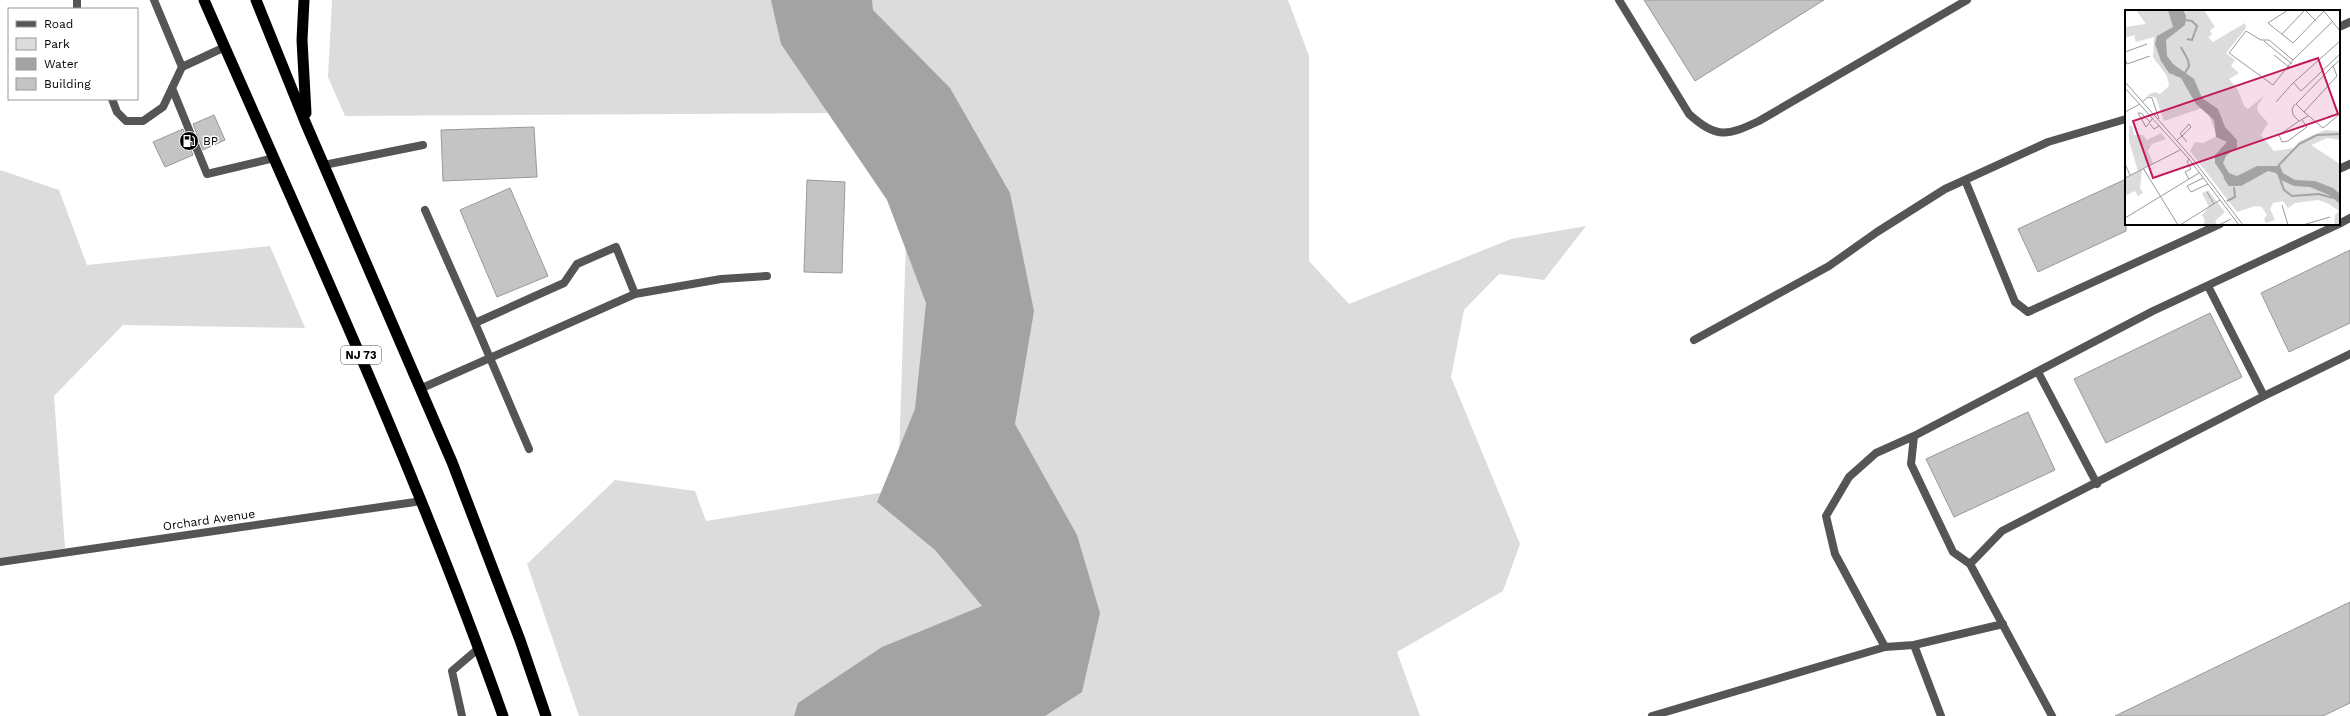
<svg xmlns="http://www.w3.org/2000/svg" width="2350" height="716" font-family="'Work Sans',sans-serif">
<rect width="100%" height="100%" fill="#fff"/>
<path fill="#dcdcdc" d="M332,0H1288L1309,56V261L1349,304L1511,239L1586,226L1544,280L1499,274L1464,310L1451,377L1520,544L1503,591L1397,652L1420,716H579L527,564L615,480L695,491L706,521L898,490L906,240L885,162L835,113L345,116L328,77Z
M0,170L59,190L87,265L270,246L305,328L123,325L54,396L65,548L0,559Z"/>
<path fill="#a3a3a3" d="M771,0H872L873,10L950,88L1010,193L1034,311L1015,424L1077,535L1100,613L1082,692L1045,716H794L798,703L882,647L982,606L935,550L877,502L915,409L926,303L887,200L781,44Z"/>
<path fill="#c4c4c4" stroke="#999" d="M1644,0H1824L1695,81Z
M214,115L225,140L203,150L193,124Z
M534,127L537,177L443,181L441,130Z
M183,129L193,155L165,167L153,142Z
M2126,179V231L2038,272L2018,229Z
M807,180L845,182L842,273L804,272Z
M510,188L548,276L497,297L460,210Z
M2350,250V323L2289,352L2261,293Z
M2210,313L2242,377L2106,443L2074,379Z
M2028,412L2055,470L1954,517L1926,459Z
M2350,602V703L2323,716H2115Z"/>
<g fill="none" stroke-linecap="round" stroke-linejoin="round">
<path stroke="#555" stroke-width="8" d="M77,0V9
M154,0L182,67L225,47
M1619,0L1689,114C1716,139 1727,136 1759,121L1967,0
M2339,27L2350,22
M172,88L207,174L274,158
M112,99L117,112L126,121H143L163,107L182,67
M324,165L423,145
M2339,169L2350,164
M1965,180L2015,302L2028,312L2220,224
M425,210L475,323
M2339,224L2350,218
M2208,286L2264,396
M635,294L721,279L767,276
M1694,340L1829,266L1877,232L1945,189L2048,142L2126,119
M2038,372L2097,484
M422,388L635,294L616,247L577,264L564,283L475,323L529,449
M1914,436L1876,453L1849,477L1826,516L1835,554L1885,647L1914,645L2003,624
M1970,564L1953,552L1911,464L1914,436L2153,311L2339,224
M1914,645L1941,716
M462,716L452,671L479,648
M1652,716L1885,647
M2052,716L1970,564L2002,531L2264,396L2350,354"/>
<path stroke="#555" stroke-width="8" d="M0,562L422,501"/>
<path stroke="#000" stroke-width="11" d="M204,0C308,237 417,472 503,716
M256,0L306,124L452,462L520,640L546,716
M304,0L302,40L306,113"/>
</g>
<defs>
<g id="fuel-disc" transform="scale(1)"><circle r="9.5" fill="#000" stroke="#fff"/><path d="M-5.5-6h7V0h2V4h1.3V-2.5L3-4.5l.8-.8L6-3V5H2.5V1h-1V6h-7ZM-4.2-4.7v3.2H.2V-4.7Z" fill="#fff"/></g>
</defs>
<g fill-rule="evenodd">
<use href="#fuel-disc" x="189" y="141"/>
</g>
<g text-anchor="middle" stroke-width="3" stroke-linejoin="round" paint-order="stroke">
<rect fill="#fff" stroke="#4c4c4c" stroke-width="1" x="341" y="346" width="40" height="18" rx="3"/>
<g font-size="11" font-weight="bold" fill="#000">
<text x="361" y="359">NJ 73</text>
</g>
<g font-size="12" fill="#000" stroke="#fff" text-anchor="start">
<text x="203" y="145">BP</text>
</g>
<g font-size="12" fill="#000" stroke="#fff">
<text transform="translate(209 520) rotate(-8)" y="4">Orchard Avenue</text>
</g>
</g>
<g transform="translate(2125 10)">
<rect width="215" height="215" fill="#fff"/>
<path d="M11,0H79L90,17L85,20L87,25L83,27L88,32L120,13L121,18L101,43L110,50L106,56L114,63L104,69L113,80L119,96L123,99L139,86L132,96L133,102L143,113L136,125L149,141L170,138L175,131L200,120L215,121V130L202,128L186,135L215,154V215H209L210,205L214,201L204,194L193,190L170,193L163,198L158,191L148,193L145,199L150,210L141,213L139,209L142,205L137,197L130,196L112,202L65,141L70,132L78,133L92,126L82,100L77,98L39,111L31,88L22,85L30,82L35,84L44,76L42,66L28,47L29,27L11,32L9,25L0,28V17L21,14ZM4,116H7L9,125H18L22,130L36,123L41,129L27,134L23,141L28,153L17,159L15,178L18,183L13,186L10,181L0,186V168L13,161L4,131ZM83,180L100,202L90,211L92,215H78L80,211L77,205L84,197L77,183Z" fill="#dcdcdc"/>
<path d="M43,0H58L61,6L60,15L41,30L42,46L48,54L69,69L77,88L93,99L100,117L112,130V137L101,146L98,153L104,163L112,166L132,156H155L158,163L170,170L190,171L208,178L215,184V194L204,185L185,177L169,176L156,170L151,163L143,161L116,176L104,174L90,153V145L102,132L91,127L89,110L71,94L56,68L44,63L36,51L30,34L32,26L48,17Z" fill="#a3a3a3"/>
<path fill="none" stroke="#a3a3a3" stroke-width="2" d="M60,10L67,11L72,16L67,30L62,29M56,37L63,50L64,56L60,63M153,156L174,134L192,125L215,124M154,166L159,180L167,186L194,184L208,188M99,167L104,175H113M102,191L110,187L109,177"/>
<path fill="none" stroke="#999" stroke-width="1" d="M163,0L143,13L168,33L199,1M180,0L191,11M198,0L215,21M121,21L136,30H144L168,50L148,75L104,43ZM157,24L180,0M139,31L167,54M0,42L22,34M149,45L164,57M0,49L2,54L25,46M168,50L207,12M215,50L208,56L212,66L179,102L198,118L215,104M0,72L67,148L118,215M168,72L176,81L215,44M0,78L64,149L114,215M17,92L23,87L27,88L34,109M151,92L167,74L215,31M170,94L167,99L168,105L174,111L183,106M0,102L15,94M179,102L171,94L208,56M174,111L154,125L157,132L163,131L182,117L177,110M25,112L21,117L13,103H16L25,112L27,109M25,114L29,119L34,116M52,130L57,126L66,117L64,114L55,124L57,126L62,132M64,149L62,152L66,159L60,162L64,169M0,154L5,165M18,158L53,215M0,168L55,140M78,168L62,176L66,182L83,174M82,182L89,194M157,195L163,215M0,208L74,163M55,215L95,190M94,215L106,209M178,215L205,207"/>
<path fill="#c2185b" fill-opacity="0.15" stroke="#c2185b" stroke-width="2" d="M193,48L213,104L28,168L8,111Z"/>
<rect width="215" height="215" fill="none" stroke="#000" stroke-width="2"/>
</g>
<rect x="8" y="8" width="130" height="92" fill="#ffffff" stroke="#999999"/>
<rect x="16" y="21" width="20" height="6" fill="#555555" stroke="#999999"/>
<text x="44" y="28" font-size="12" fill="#000000">Road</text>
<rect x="16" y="38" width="20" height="12" fill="#dcdcdc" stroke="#999999"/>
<text x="44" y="48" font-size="12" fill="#000000">Park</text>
<rect x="16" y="58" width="20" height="12" fill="#a3a3a3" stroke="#999999"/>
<text x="44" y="68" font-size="12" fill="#000000">Water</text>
<rect x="16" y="78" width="20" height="12" fill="#c4c4c4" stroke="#999999"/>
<text x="44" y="88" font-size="12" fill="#000000">Building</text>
</svg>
